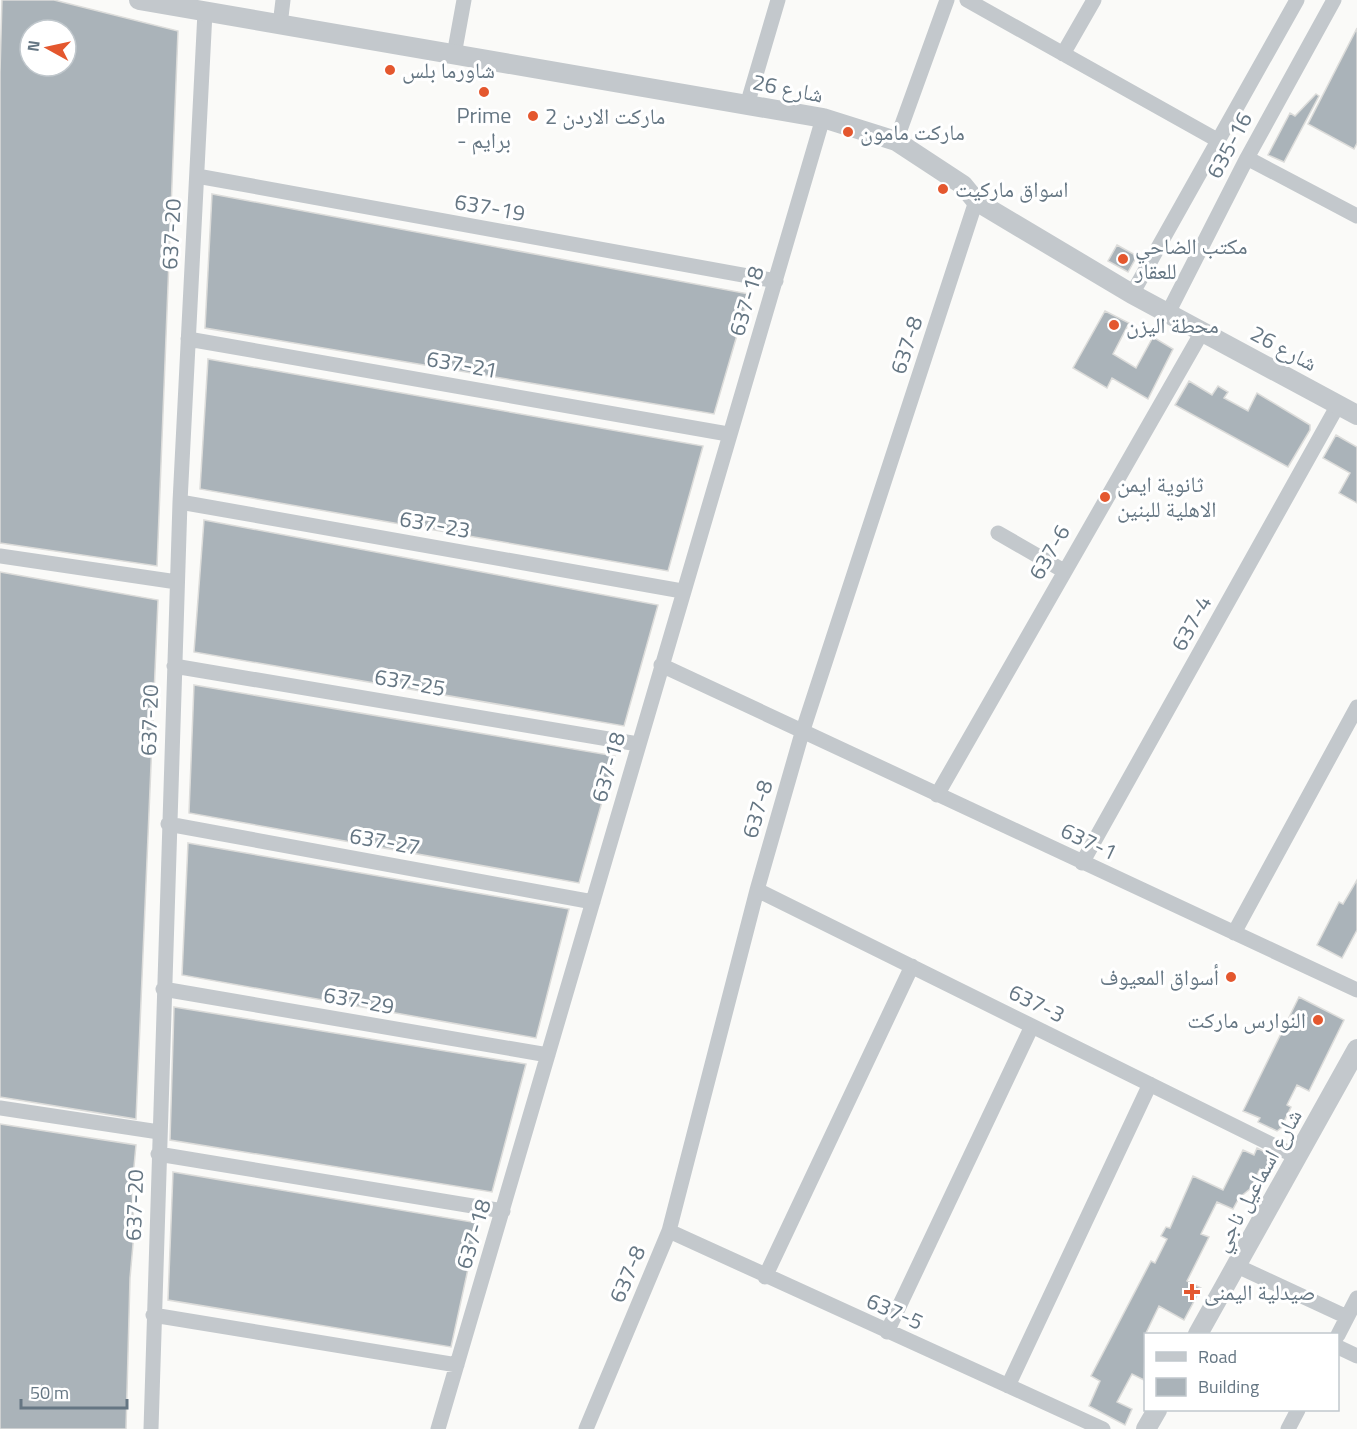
<svg xmlns="http://www.w3.org/2000/svg" width="1357" height="1429" font-family="'Titillium Web','Noto Naskh Arabic',sans-serif">
<rect width="100%" height="100%" fill="#fafaf8"/>
<path fill="#aab3b9" stroke="#dcdcda" stroke-width="1.5" fill-rule="evenodd" d="M2,0H54L178,31L157,566L0,543V72ZM30,30H66V66H30Z
M1357,28V143L1354,149L1308,124Z
M1316,94L1319,96L1284,162L1268,155L1290,113L1295,116Z
M212,194L749,294L714,414L205,328Z
M1117,245L1137,256L1128,272L1108,261Z
M1105,311L1129,323L1113,354L1136,368L1153,337L1173,349L1148,399L1112,378L1107,388L1073,368Z
M208,359L703,446L668,571L200,489Z
M1189,381L1212,395L1218,386L1228,392L1224,398L1248,411L1257,393L1310,425V430L1288,467L1175,405Z
M1336,435L1357,447V503L1339,493L1350,473L1323,458Z
M204,520L658,605L624,726L194,652Z
M0,572L158,600L136,1119L0,1097Z
M194,685L615,756L579,883L189,813Z
M188,843L569,909L536,1038L182,975Z
M1357,880V930L1342,958L1317,945L1339,902L1343,904Z
M1299,997L1344,1020L1309,1091L1297,1085L1287,1105L1291,1107L1281,1128L1277,1131L1258,1122L1260,1118L1243,1111Z
M174,1007L526,1064L492,1192L170,1140Z
M0,1124L136,1145L132,1188L134,1233L130,1278L126,1429H0Z
M1257,1148L1267,1153L1270,1160L1265,1172L1260,1169L1251,1188L1239,1198L1233,1209L1217,1202L1201,1234L1209,1237L1187,1281L1201,1288L1184,1320L1159,1306L1146,1333L1144,1380L1132,1374L1117,1402L1132,1409L1125,1425L1089,1406L1100,1381L1091,1376L1151,1261L1155,1263L1167,1239L1161,1236L1166,1227L1170,1228L1193,1176L1223,1190L1243,1150L1254,1155Z
M173,1172L478,1223L451,1347L168,1300Z"/>
<g fill="none" stroke-linecap="round" stroke-linejoin="round">
<path stroke="#c3c8cc" stroke-width="15" d="M967,0L1219,141
M280,25L283,0
M1063,54L1094,0
M454,55L464,0
M747,105L778,0
M896,141L947,0
M1247,158L1357,216
M197,176L776,281
M1132,294L1297,0
M1168,313L1247,158L1334,0
M188,339L728,434
M180,502L682,591
M998,533L1064,571
M0,556L177,582
M661,665L1357,990
M174,666L638,744
M937,795L1202,332
M168,824L593,902
M1082,863L1338,405
M757,890L1297,1157
M1234,933L1357,707
M163,989L548,1055
M0,1108L159,1132
M158,1154L503,1211
M669,1231L1103,1429
M1237,1266L1347,1317
M765,1277L912,966
M153,1315L457,1365
M887,1332L1032,1026
M1338,1335L1357,1298
M1338,1347L1357,1356
M1008,1386L1150,1084
M151,1429L180,502L205,12
M438,1429L823,118
M586,1429L669,1231L757,890L802,733L976,201
M1288,1429L1298,1410"/>
<path stroke="#c3c8cc" stroke-width="20" d="M139,0L823,118L896,141L963,185L976,201L1132,294L1357,415
M1198,1334L1357,1049
M1146,1429L1157,1410"/>
</g>
<g fill="#e4572e" stroke="#fff" stroke-width="2">
<circle cx="390" cy="70" r="6"/>
<circle cx="484" cy="92" r="6"/>
<circle cx="533" cy="116" r="6"/>
<circle cx="848" cy="132" r="6"/>
<circle cx="943" cy="189" r="6"/>
<circle cx="1123" cy="259" r="6"/>
<circle cx="1114" cy="325" r="6"/>
<circle cx="1105" cy="497" r="6"/>
<circle cx="1231" cy="977" r="6"/>
<circle cx="1318" cy="1020" r="6"/>
<path d="M1189 1283h6v6h6v6h-6v6h-6v-6h-6v-6h6z"/>
</g>
<g text-anchor="middle" stroke-width="6" stroke-linejoin="round" paint-order="stroke">
<g font-size="22" fill="#657683" stroke="#fff" text-anchor="start">
<text x="402" y="78">شاورما بلس</text>
<text x="484" y="123" text-anchor="middle">Prime<tspan x="484" dy="25">- برايم</tspan></text>
<text x="545" y="124">ماركت الاردن 2</text>
<text x="860" y="140">ماركت مامون</text>
<text x="955" y="197">اسواق ماركيت</text>
<text x="1135" y="254">مكتب الضاحي<tspan x="1135" dy="25">للعقار</tspan></text>
<text x="1126" y="333">محطة اليزن</text>
<text x="1117" y="492">ثانوية ايمن<tspan x="1117" dy="25">الاهلية للبنين</tspan></text>
<text x="1219" y="985" text-anchor="end">أسواق المعيوف</text>
<text x="1306" y="1028" text-anchor="end">النوارس ماركت</text>
<text x="1204" y="1300">صيدلية اليمنى</text>
</g>
<g font-size="22" fill="#657683" stroke="#fff">
<text transform="translate(788 88) rotate(11)" y="8">شارع 26</text>
<text transform="translate(1229 145) rotate(-62)" y="8">635-16</text>
<text transform="translate(490 207) rotate(10)" y="8">637-19</text>
<text transform="translate(171 234) rotate(-87)" y="8">637-20</text>
<text transform="translate(746 301) rotate(-73)" y="8">637-18</text>
<text transform="translate(906 345) rotate(-72)" y="8">637-8</text>
<text transform="translate(1284 348) rotate(28)" y="8">شارع 26</text>
<text transform="translate(462 364) rotate(10)" y="8">637-21</text>
<text transform="translate(435 524) rotate(10)" y="8">637-23</text>
<text transform="translate(1049 552) rotate(-60)" y="8">637-6</text>
<text transform="translate(1191 623) rotate(-61)" y="8">637-4</text>
<text transform="translate(410 682) rotate(10)" y="8">637-25</text>
<text transform="translate(149 720) rotate(-88)" y="8">637-20</text>
<text transform="translate(608 767) rotate(-74)" y="8">637-18</text>
<text transform="translate(757 809) rotate(-74)" y="8">637-8</text>
<text transform="translate(385 841) rotate(10)" y="8">637-27</text>
<text transform="translate(1089 841) rotate(25)" y="8">637-1</text>
<text transform="translate(359 1000) rotate(10)" y="8">637-29</text>
<text transform="translate(1037 1003) rotate(26)" y="8">637-3</text>
<text transform="translate(1257 1180) rotate(-61)" y="8">شارع اسماعيل ناجي</text>
<text transform="translate(134 1205) rotate(-88)" y="8">637-20</text>
<text transform="translate(473 1234) rotate(-73)" y="8">637-18</text>
<text transform="translate(627 1274) rotate(-67)" y="8">637-8</text>
<text transform="translate(895 1311) rotate(24)" y="8">637-5</text>
</g>
</g>
<rect x="1144" y="1333" width="195" height="78" fill="#ffffff" stroke="#c1c8cd" stroke-width="1.5"/>
<rect x="1156" y="1352" width="30" height="9" fill="#c3c8cc" stroke="#c1c8cd" stroke-width="1.5"/>
<text x="1198" y="1363" font-size="18" fill="#657683">Road</text>
<rect x="1156" y="1378" width="30" height="18" fill="#aab3b9" stroke="#c1c8cd" stroke-width="1.5"/>
<text x="1198" y="1393" font-size="18" fill="#657683">Building</text>
<g transform="translate(48 48) rotate(278)"><circle r="28" fill="#ffffff" stroke="#c1c8cd" stroke-width="1.5"/>
<path d="M0-4.5L10 22L0 15L-10 22Z" fill="#e4572e"/>
<text y="-9" font-size="16" font-weight="bold" text-anchor="middle" fill="#657683">N</text>
</g>
<path d="M21 1399v9h106v-9" fill="none" stroke="#657683" stroke-width="3"/>
<text x="30" y="1399" font-size="18" fill="#657683" stroke="#ffffff" stroke-width="4.5" paint-order="stroke">50 m</text>
</svg>
